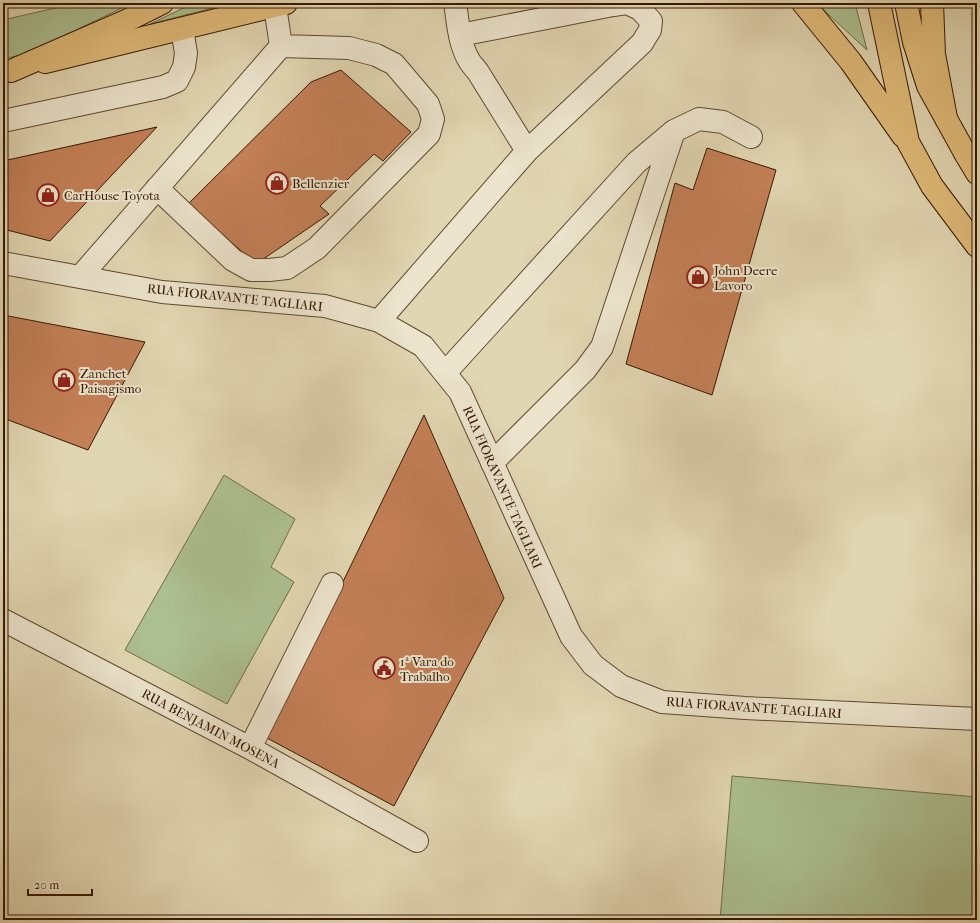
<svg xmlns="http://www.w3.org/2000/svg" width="980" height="923" font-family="'IM FELL French Canon',serif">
<rect width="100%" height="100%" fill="#e1d6b2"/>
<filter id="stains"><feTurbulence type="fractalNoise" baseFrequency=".005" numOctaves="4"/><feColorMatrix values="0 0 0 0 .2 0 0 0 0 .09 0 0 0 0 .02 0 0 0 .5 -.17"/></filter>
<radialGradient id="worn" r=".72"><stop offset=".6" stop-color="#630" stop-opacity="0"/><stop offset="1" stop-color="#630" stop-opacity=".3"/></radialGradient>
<path fill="#acbf91" stroke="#716c4a" d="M77,3H132L29,53L3,59V20Z
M194,3H233L150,24Z
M816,3H855L867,50Z
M224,475L295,519L271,567L294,582L227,704L125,650Z
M732,776L977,797V920H720Z"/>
<path fill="#c37f56" stroke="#361802" d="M341,70L411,132L383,161L374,154L320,206L329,214L256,264L188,204L311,82Z
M157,127L50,241L3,229V161Z
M707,148L776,170L712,395L626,364L675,183L693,190Z
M3,315L145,342L88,450L3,418Z
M424,415L504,598L394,806L267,738Z"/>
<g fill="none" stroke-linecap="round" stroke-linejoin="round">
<g stroke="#61482e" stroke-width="24">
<path id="minor" d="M455,3C458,22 459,45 470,62C472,65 475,68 478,72L527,151
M3,121L163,87L177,81L184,67L186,53L182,29
M157,188L233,260L251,270H269L287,268L317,248L429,134L433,119L428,104L394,64L376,55L349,48L281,46
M3,263L162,292L325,306L379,321L423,346L460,392L571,636L593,665L621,686L662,702L745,708L977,719
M80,277L281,46L275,6
M379,321L527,151L642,43L650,30L651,21L640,9L627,3L613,5L460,35
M445,373L636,163L674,131L699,119L723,122L751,137
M492,463L585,370L602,347L674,131
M3,620L250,748L417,841
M250,748L332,584"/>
</g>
<g stroke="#361802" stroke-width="24">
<path id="major" d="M803,3L851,62L903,136
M879,3L908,142L932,186L977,246
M906,3L914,42L928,86L965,153L977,173
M45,62L286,3"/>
</g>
<g stroke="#361802" stroke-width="24">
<path id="highway" d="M932,3L934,54L946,118
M11,71L128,20L162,3"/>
</g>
<use href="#minor" stroke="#ece4cd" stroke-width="22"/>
<use href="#major" stroke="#e0bb79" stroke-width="22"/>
<use href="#highway" stroke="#e0bb79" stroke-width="22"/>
</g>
<defs>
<g id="shop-ring" transform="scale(1.15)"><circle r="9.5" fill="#ece4cd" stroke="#8f2418" stroke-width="1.5"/><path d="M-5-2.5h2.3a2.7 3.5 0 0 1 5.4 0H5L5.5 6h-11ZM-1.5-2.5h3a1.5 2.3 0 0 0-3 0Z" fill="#8f2418"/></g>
<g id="civic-ring" transform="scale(1.15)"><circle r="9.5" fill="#ece4cd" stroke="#8f2418" stroke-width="1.5"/><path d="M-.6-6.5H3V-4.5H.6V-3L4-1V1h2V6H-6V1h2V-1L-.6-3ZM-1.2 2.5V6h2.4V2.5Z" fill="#8f2418"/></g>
</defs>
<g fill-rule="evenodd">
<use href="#shop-ring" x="277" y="183"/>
<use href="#shop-ring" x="48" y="195"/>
<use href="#shop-ring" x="698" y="277"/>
<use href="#shop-ring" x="64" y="380"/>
<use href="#civic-ring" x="384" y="668"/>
</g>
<g text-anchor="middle" stroke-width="4" stroke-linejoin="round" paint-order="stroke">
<g font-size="13" fill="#361802" stroke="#ece4cd" text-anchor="start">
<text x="292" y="188">Bellenzier</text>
<text x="64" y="200">CarHouse Toyota</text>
<text x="714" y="275">John Deere<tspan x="714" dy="15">Lavoro</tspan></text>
<text x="80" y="378">Zanchet<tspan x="80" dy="15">Paisagismo</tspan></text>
<text x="400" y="666">1ª Vara do<tspan x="400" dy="15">Trabalho</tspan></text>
</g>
<g font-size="13" fill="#361802" stroke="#ece4cd">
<text transform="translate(235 297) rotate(6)" y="5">RUA FIORAVANTE TAGLIARI</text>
<text transform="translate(503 487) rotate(66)" y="5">RUA FIORAVANTE TAGLIARI</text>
<text transform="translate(754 707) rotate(4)" y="5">RUA FIORAVANTE TAGLIARI</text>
<text transform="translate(211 728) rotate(28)" y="5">RUA BENJAMIN MOSENA</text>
</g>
</g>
<rect width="980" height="923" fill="none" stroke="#e1d6b2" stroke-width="16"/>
<rect x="4" y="4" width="972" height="915" fill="none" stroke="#361802" stroke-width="2"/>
<rect x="8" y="8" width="964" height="907" fill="none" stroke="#361802"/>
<path d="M28 889v6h64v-6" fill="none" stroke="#361802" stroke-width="2"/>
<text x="34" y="889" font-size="12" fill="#361802" stroke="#ece4cd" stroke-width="3" paint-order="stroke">20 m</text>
<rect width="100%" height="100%" filter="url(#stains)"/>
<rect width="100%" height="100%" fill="url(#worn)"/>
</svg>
